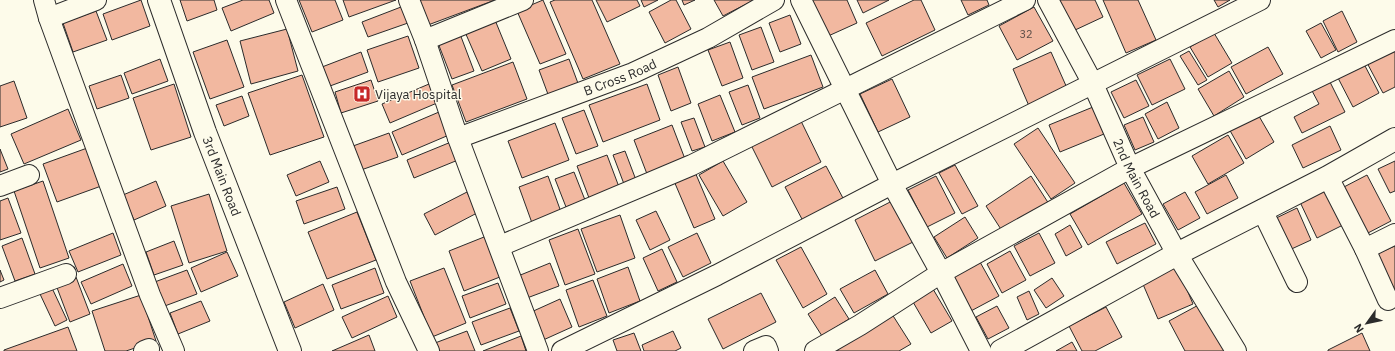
<svg xmlns="http://www.w3.org/2000/svg" width="1395" height="351" font-family="'IBM Plex Sans',sans-serif">
<rect width="100%" height="100%" fill="#fdfbea"/>
<path fill="#f2b8a0" stroke="#2b2b2b" d="M141,0L150,26L112,40L103,14Z
M180,0H214L217,10L187,21Z
M243,0H269L274,13L231,31L222,8Z
M299,0H335L343,20L312,32Z
M343,0H396L349,17Z
M419,0H495L428,25Z
M543,0L566,54L540,64L517,11Z
M555,0H592L620,64L583,79L550,2Z
M596,0H637L640,6L607,22Z
M641,0H658L644,7Z
M671,0H676L691,29L665,43L649,12Z
M682,0H695L684,5Z
M714,0H752V1L723,16Z
M809,0H847L857,23L826,37Z
M857,0H889L863,13Z
M914,0H921L935,30L882,56L866,23Z
M961,0H987L989,5L968,15Z
M1059,0H1095L1103,17L1073,31Z
M1103,0H1138L1156,40L1126,53Z
M1214,0H1230L1218,7Z
M401,7L408,23L368,37L362,22Z
M1034,7L1053,41L1017,60L999,26Z
M96,11L107,40L73,52L63,23Z
M1342,11L1357,42L1338,52L1323,21Z
M790,15L801,44L780,52L769,23Z
M495,20L511,59L482,71L465,32Z
M1321,23L1336,50L1321,58L1306,31Z
M761,27L774,62L752,70L739,35Z
M287,29L298,71L251,84L240,41Z
M1214,33L1232,63L1208,77L1190,47Z
M460,34L474,71L452,79L438,43Z
M408,36L419,68L378,82L367,50Z
M227,40L244,87L210,99L193,52Z
M730,42L743,78L722,86L708,50Z
M1395,46V87L1383,93L1366,61Z
M1268,47L1283,74L1246,94L1231,67Z
M1189,51L1207,80L1198,85L1180,56Z
M361,52L368,72L330,86L322,67Z
M1051,52L1067,88L1029,106L1013,69Z
M811,55L823,87L764,109L752,77Z
M160,59L168,81L132,94L124,73Z
M569,59L579,86L549,97L539,70Z
M1170,59L1185,89L1152,105L1137,75Z
M513,62L527,99L466,122L452,85Z
M1363,62L1379,93L1353,107L1337,76Z
M678,67L691,103L671,111L658,75Z
M1229,71L1244,97L1214,116L1198,89Z
M121,75L129,98L97,109L89,86Z
M302,75L324,137L270,155L248,93Z
M1328,78L1345,112L1302,133L1294,117L1319,104L1310,87Z
M892,79L910,117L878,132L860,94Z
M371,80L378,101L341,113L335,92Z
M1136,80L1149,106L1124,118L1111,92Z
M14,81L27,118L0,127V86Z
M174,84L191,137L151,150L133,98Z
M429,84L437,103L390,123L382,104Z
M647,84L660,120L603,142L589,105Z
M748,85L760,118L742,125L729,92Z
M720,95L735,132L712,141L698,104Z
M242,96L249,116L224,126L216,105Z
M1167,102L1179,128L1158,139L1145,114Z
M1093,107L1104,134L1060,152L1049,125Z
M68,109L81,140L24,164L11,134Z
M584,110L598,146L576,154L562,118Z
M1256,111L1274,142L1246,159L1228,127Z
M439,112L449,135L402,155L392,132Z
M1143,117L1154,142L1135,150L1124,125Z
M694,118L705,147L692,151L681,122Z
M801,121L821,162L772,187L751,145Z
M555,123L569,160L522,178L508,141Z
M672,125L685,159L647,174L634,140Z
M1330,126L1341,150L1303,168L1292,145Z
M1038,128L1075,183L1051,199L1014,144Z
M389,133L398,157L361,170L353,146Z
M1228,135L1244,163L1208,184L1192,156Z
M451,142L458,160L414,178L407,160Z
M90,147L104,185L57,202L43,164Z
M0,149L8,169L0,172Z
M625,151L636,180L624,184L613,155Z
M607,155L619,187L589,198L577,166Z
M320,161L329,182L296,196L287,175Z
M723,161L747,202L723,216L699,175Z
M1395,161V191L1390,193L1378,169Z
M955,165L978,206L962,214L939,173Z
M826,166L844,200L803,221L785,187Z
M574,172L585,200L566,207L555,179Z
M695,172L715,219L694,228L674,181Z
M1226,175L1238,198L1207,214L1195,192Z
M1367,175L1391,221L1366,234L1342,188Z
M548,176L561,212L532,223L519,187Z
M936,176L955,213L927,227L908,190Z
M1031,176L1049,204L1004,234L986,206Z
M43,181L69,258L40,268L14,191Z
M156,181L166,206L134,220L123,195Z
M1124,183L1142,214L1088,245L1070,214Z
M337,187L345,209L304,224L296,201Z
M1328,189L1345,224L1317,238L1300,202Z
M467,192L477,213L435,235L424,214Z
M1185,192L1200,218L1178,230L1163,204Z
M209,194L227,251L189,263L171,206Z
M8,198L21,233L0,240V201Z
M896,199L917,240L875,261L855,220Z
M1297,208L1311,240L1285,252L1270,221Z
M656,211L670,240L650,250L636,220Z
M357,212L376,260L327,279L308,232Z
M620,215L635,258L597,272L581,229Z
M965,217L978,238L947,258L934,237Z
M1145,223L1156,244L1117,264L1106,242Z
M1070,225L1082,247L1066,256L1055,234Z
M578,229L595,274L565,285L549,240Z
M113,233L121,255L78,272L69,251Z
M697,233L711,263L683,277L668,247Z
M1039,233L1055,263L1030,276L1014,246Z
M489,235L505,275L464,291L449,251Z
M22,238L35,274L15,281L2,246Z
M174,241L183,265L154,275L146,252Z
M1395,246V301L1372,256Z
M801,247L827,294L803,308L776,260Z
M662,249L677,282L658,291L643,258Z
M1010,251L1026,280L1002,293L987,264Z
M227,252L238,276L201,292L191,268Z
M980,262L999,296L969,312L951,278Z
M550,263L559,286L527,298L518,276Z
M123,264L132,286L91,304L81,282Z
M1177,266L1193,304L1158,319L1142,282Z
M628,267L640,301L609,313L597,279Z
M375,268L384,293L341,309L332,285Z
M444,268L466,323L432,337L410,281Z
M0,270L4,280L0,282Z
M187,270L197,294L162,307L152,283Z
M875,270L888,294L854,313L840,289Z
M76,277L90,314L70,322L56,285Z
M1052,278L1064,296L1046,308L1034,290Z
M593,280L607,316L579,327L566,290Z
M498,283L506,304L470,318L462,296Z
M323,284L334,310L295,328L284,302Z
M52,288L67,320L55,326L40,294Z
M933,289L952,321L931,333L913,302Z
M1029,291L1039,314L1027,320L1017,297Z
M761,293L776,322L723,349L708,319Z
M141,295L156,341L126,351H105L92,311Z
M388,296L397,317L352,338L342,317Z
M835,297L849,319L822,336L808,314Z
M560,299L572,327L541,341L529,313Z
M201,301L210,321L178,334L170,313Z
M1204,302L1230,351H1185L1169,321Z
M997,306L1009,328L988,339L976,317Z
M1106,307L1122,337L1095,351H1082L1069,326Z
M510,308L519,331L481,345L472,322Z
M890,311L911,344L899,351H838L835,346Z
M68,327L77,351H4V350Z
M467,331L475,351H438L435,343Z
M673,331L681,348L675,351H644L642,345Z
M634,333L641,351H617L613,340Z
M1362,333L1370,351H1328V350Z
M369,335L375,351H332Z
M521,336L526,351H483Z
M1072,342L1077,351H1056Z"/>
<g fill="none" stroke-linecap="round" stroke-linejoin="round">
<g stroke="#2b2b2b" stroke-width="22">
<g id="street">
<path d="M44,0L49,18L150,295L174,351"/>
<path d="M286,0L396,282L429,351"/>
<path d="M409,0L425,40L458,138L538,351"/>
<path d="M801,0L892,184L941,273L981,351"/>
<path id="s1" d="M1048,0L1093,84L1130,168L1177,254L1236,351"/>
<path d="M49,18L96,0"/>
<path d="M425,40L523,0"/>
<path id="s2" d="M458,138L633,73L708,38L774,0"/>
<path d="M1328,177L1365,249L1395,234"/>
<path d="M0,186L29,175"/>
<path d="M1262,210L1297,282"/>
<path d="M500,246L692,165L1025,0"/>
<path d="M1365,249L1388,300"/>
<path d="M0,298L66,274"/>
<path d="M144,351L149,349"/>
<path d="M562,351L717,275L892,184L1260,0"/>
<path d="M754,351L766,346L768,351"/>
<path d="M815,351L860,325L941,273L1130,168L1395,40"/>
</g>
</g>
<g stroke="#2b2b2b" stroke-width="24">
<g id="secondary">
<path id="s3" d="M159,0L205,132L290,351"/>
<path d="M1001,351L1177,254L1328,177L1395,139"/>
</g>
</g>
<use href="#street" stroke="#fdfbea" stroke-width="20"/>
<use href="#secondary" stroke="#fdfbea" stroke-width="22"/>
</g>
<defs>
<g id="hospital-square" transform="scale(0.9)"><rect x="-9" y="-9" width="18" height="18" rx="4" fill="#c62828" stroke="#fdfbea"/><path d="M-5-5h3v3.5h4V-5h3V5h-3V1.5h-4V5h-3Z" fill="#fff"/></g>
</defs>
<g fill-rule="evenodd">
<use href="#hospital-square" x="362" y="94"/>
</g>
<g text-anchor="middle" stroke-width="3" stroke-linejoin="round" paint-order="stroke">
<g font-size="11" fill="#5d4e48">
<text x="1026" y="38">32</text>
</g>
<g font-size="13" fill="#2b2b2b" stroke="#fdfbea">
<text dy="5" stroke="none"><textPath href="#s2" startOffset="173">B Cross Road</textPath></text>
<text dy="5" stroke="none"><textPath href="#s3" startOffset="187">3rd Main Road</textPath></text>
<text dy="5" stroke="none"><textPath href="#s1" startOffset="199">2nd Main Road</textPath></text>
</g>
<g font-size="13" fill="#2b2b2b" stroke="#fdfbea" text-anchor="start">
<text x="375" y="99">Vijaya Hospital</text>
</g>
</g>
<g transform="translate(1367 323) rotate(237)" stroke="#fdfbea" stroke-width="3" paint-order="stroke">
<path d="M0-3L7 15L0 10L-7 15Z" fill="#2b2b2b"/>
<text y="-6" font-size="11" font-weight="bold" text-anchor="middle" fill="#2b2b2b">N</text>
</g>
</svg>
